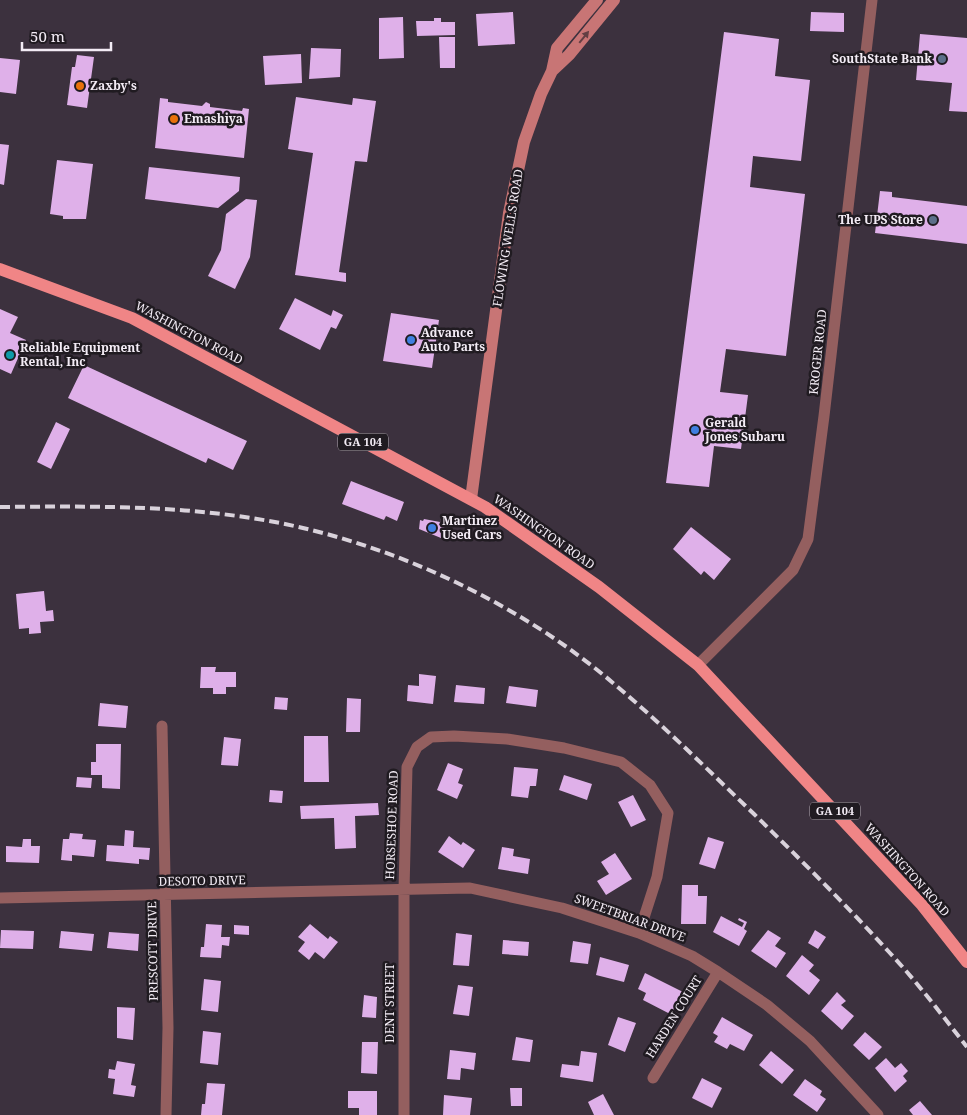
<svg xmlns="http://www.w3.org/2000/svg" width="967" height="1115" font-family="'Noto Serif',serif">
<rect width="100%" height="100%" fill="#3c313e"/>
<path fill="#dfb0e9" d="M513,12L515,44L478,46L476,14Z
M811,12L844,13V32L810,31Z
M403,17L404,58L379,59V18Z
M434,18H441V22H455V35L417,36L416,21H434Z
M724,32L779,39L775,76L810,80L801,161L753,156L750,187L805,194L786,356L726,349L720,392L748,395L741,449L714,446L709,487L666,483Z
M920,34L967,38V112L949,111L952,83L916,80Z
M439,37H455V68H440Z
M311,48L341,49L340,77L309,79Z
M301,54L302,83L265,85L263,56Z
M77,55L94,57L87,108L67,105L72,67H75Z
M0,58L20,60L16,94L0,92Z
M296,97L352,105L353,98L376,101L367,162L355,161L339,272L346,273V282L295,275L313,153L288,149Z
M160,98L168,99V102L202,106L206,102L210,104V107L242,111L243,108L249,109L244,158L155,148Z
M0,144L9,145L4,185L0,184Z
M57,160L93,164L86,219H63V216L50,214Z
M149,167L240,177L239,191L218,208L145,199Z
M880,191L892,192V197L967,206V244L875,233Z
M246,199L257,200L250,257L235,289L208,276L221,250L226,214Z
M295,298L331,316L333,310L343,315L336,329L331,327L320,350L279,329Z
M0,309L18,317L10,333L26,340L11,374L0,369Z
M391,313L439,320L432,368L383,361Z
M84,365L247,441L233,470L208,458L206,463L68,398Z
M56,422L70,429L51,469L37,462Z
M351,481L404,502L397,521L386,516L384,520L342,504Z
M424,519L440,522L439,525L445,528L441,538L419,529L420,520L423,521Z
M691,527L731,559L714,580L704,571L701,575L673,549Z
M44,591L46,611L53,610L54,621L40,622L41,633L29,634V628L19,629L16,594Z
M201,667H216L215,672H236V687H226V694H213V688H200Z
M419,674L436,676L433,704L407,701L408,685L419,686Z
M456,685L485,688L484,704L454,702Z
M509,686L538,690L536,707L506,703Z
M275,697L288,698L287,710L274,709Z
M347,698L361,699L360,732H346Z
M100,703L128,706L126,728L98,726Z
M304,736H328L329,782H304Z
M224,737L241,739L238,766L221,765Z
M96,744H121L120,789L102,788V775H91V762H96Z
M448,763L463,769L458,783L463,785L457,799L437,790Z
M514,767L538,769L536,786H530L528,798L511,796Z
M564,775L592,784L587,800L559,790Z
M77,777L92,778L91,788L76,787Z
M270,790L283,791L282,803L269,802Z
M633,795L646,820L631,827L618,802Z
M378,803L379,815L355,816L356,848L335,849L334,818L301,819L300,806Z
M125,830L134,831L133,847L150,848L149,860L139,859V864L106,861L107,845L124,846Z
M70,833L83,834L82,839L96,840L94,857L72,855V861L61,860L63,839H69Z
M449,836L461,845L463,842L475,850L463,868L438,852Z
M708,837L724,842L715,869L699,864Z
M23,839H31V846H40L39,863L6,862V846L22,847Z
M502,847L514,849L513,856L530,859L528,874L498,869Z
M615,853L632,879L606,895L597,881L609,874L601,862Z
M682,885H698V896H707L706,924H681Z
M721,916L742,927L744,923L738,920L739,918L747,922L744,929L747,931L739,946L713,932Z
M206,924L222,925L221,937H230L229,946L222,945L221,958L200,957L201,947H204Z
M310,924L328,939L330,936L338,942L324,959L315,952L309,960L298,951L305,942L298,937Z
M234,925L249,926V935L234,934Z
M1,930L34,931L33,949L0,948Z
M768,930L781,938L775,946L786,953L776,968L751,951Z
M815,930L826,937L818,949L808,943Z
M61,931L94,934L92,951L59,948Z
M109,932L139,934L138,951L107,948Z
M456,933L472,935L469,966L453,965Z
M503,940L529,942L528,956L502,954Z
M573,941L591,944L588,964L570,962Z
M802,955L814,965L809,971L820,980L809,995L786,976Z
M600,957L629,965L624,982L596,975Z
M645,973L683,992L672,1015L643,1000L646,993L638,989Z
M204,979L221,981L218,1012L201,1010Z
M458,985L473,987L469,1016L453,1014Z
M837,992L846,1001L841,1005L854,1016L842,1030L821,1011Z
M364,995L377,997L376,1018L362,1017Z
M117,1007L135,1008L133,1040L117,1038Z
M618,1017L636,1023L625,1052L608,1045Z
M722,1017L753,1035L744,1051L730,1044L727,1049L714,1042L718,1036L713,1033Z
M203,1031L221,1033L218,1065L200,1063Z
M865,1032L882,1047L869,1060L853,1045Z
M516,1037L533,1040L530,1062L512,1060Z
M362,1042H378L377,1074L361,1073Z
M450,1050L476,1053L474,1070L461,1068L460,1080L447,1079Z
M581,1051L597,1053L593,1082L560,1077L562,1064L579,1066Z
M771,1051L794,1070L782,1084L759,1065Z
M886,1058L895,1068L901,1063L908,1071L903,1076L907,1081L895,1092L875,1068Z
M117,1061L135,1064L131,1085L136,1086L134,1097L113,1094L115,1079L108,1078L109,1069L115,1070Z
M702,1078L722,1088L712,1108L692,1098Z
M805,1079L822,1091L820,1095L826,1099L817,1112L793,1095Z
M207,1083L225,1084L222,1115H201L202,1104H205Z
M510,1088H522V1106H511Z
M348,1091H377V1115H359V1108H348Z
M603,1094L614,1115H594L588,1102Z
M444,1095L472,1098L470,1115H443Z
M920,1101L932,1115H913L909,1110Z"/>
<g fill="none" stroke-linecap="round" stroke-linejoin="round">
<path stroke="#945f5f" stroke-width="11" d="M698,665L793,570L808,539L824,416L872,0
M162,726L168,1028L166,1115
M0,898L470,888L562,908L639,933L692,956L718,972L767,1005L810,1041L878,1115
M653,1078L718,972
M404,1115V890L407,767L417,747L431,737L454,736L507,739L564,748L621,762L650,785L668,813L657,877L639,933"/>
<path stroke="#c87575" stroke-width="12" d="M552,71L569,55L614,0
M471,499L509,213L524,142L541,94L552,71L557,48L597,0"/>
<path stroke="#f08586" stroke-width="12" d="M0,269L132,318L485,507L599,587L698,665L922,905L967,962"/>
<path stroke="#d9d2db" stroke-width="4" stroke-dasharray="10 5" stroke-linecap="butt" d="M0,507C96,506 191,505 285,524C401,548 523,606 613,683C662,724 708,770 754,814C800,859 846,905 889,952C917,982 942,1015 967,1047"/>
</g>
<defs><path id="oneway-solid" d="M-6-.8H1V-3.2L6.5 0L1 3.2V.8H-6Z" transform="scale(1.25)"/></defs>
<use fill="#633f43" href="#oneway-solid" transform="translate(584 37) rotate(-51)"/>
<g fill="#5c6f8a" stroke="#201b21" stroke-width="2">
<circle cx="942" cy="59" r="5"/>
<circle cx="933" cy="220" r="5"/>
</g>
<g fill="#e8710a" stroke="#201b21" stroke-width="2">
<circle cx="80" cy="86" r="5"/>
<circle cx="174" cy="119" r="5"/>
</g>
<g fill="#3f7fe0" stroke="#201b21" stroke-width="2">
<circle cx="411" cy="340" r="5"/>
<circle cx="695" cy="430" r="5"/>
<circle cx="432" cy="528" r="5"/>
</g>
<circle fill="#0f9aa8" stroke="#201b21" stroke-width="2" cx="10" cy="355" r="5"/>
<g text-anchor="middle" stroke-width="5" stroke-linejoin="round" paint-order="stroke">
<g fill="#201b21" stroke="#b4adb5" stroke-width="1">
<rect x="338" y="433.5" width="50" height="17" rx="4"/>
<rect x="810" y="802.5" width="50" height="17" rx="4"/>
</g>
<g font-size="11" font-weight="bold" fill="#f3ecf5">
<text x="363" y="446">GA 104</text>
<text x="835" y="815">GA 104</text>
</g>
<g font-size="12" font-weight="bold" fill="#f3ecf5" stroke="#201b21" text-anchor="start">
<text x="932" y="63" text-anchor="end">SouthState Bank</text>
<text x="90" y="90">Zaxby's</text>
<text x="184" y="123">Emashiya</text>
<text x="923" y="224" text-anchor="end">The UPS Store</text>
<text x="421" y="337">Advance<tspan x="421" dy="14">Auto Parts</tspan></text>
<text x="20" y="352">Reliable Equipment<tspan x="20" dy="14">Rental, Inc</tspan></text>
<text x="705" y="427">Gerald<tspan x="705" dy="14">Jones Subaru</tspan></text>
<text x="442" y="525">Martinez<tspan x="442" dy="14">Used Cars</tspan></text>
</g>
<g font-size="12" fill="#f3ecf5" stroke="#201b21">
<text transform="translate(508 238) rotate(-81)" y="4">FLOWING WELLS ROAD</text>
<text transform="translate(189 333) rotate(28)" y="4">WASHINGTON ROAD</text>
<text transform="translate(818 352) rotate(-84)" y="4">KROGER ROAD</text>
<text transform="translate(544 532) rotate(35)" y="4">WASHINGTON ROAD</text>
<text transform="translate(392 825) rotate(-88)" y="4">HORSESHOE ROAD</text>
<text transform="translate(907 870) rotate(48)" y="4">WASHINGTON ROAD</text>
<text transform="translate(202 881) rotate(-1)" y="4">DESOTO DRIVE</text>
<text transform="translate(630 918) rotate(20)" y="4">SWEETBRIAR DRIVE</text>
<text transform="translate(153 951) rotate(-91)" y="4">PRESCOTT DRIVE</text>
<text transform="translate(390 1003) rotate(-90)" y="4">DENT STREET</text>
<text transform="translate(674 1017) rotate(-58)" y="4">HARDEN COURT</text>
</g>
</g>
<path d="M22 42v8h89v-8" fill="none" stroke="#f3ecf5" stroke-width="2.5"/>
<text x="30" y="42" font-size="15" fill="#f3ecf5" stroke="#201b21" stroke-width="4" paint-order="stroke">50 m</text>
</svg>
